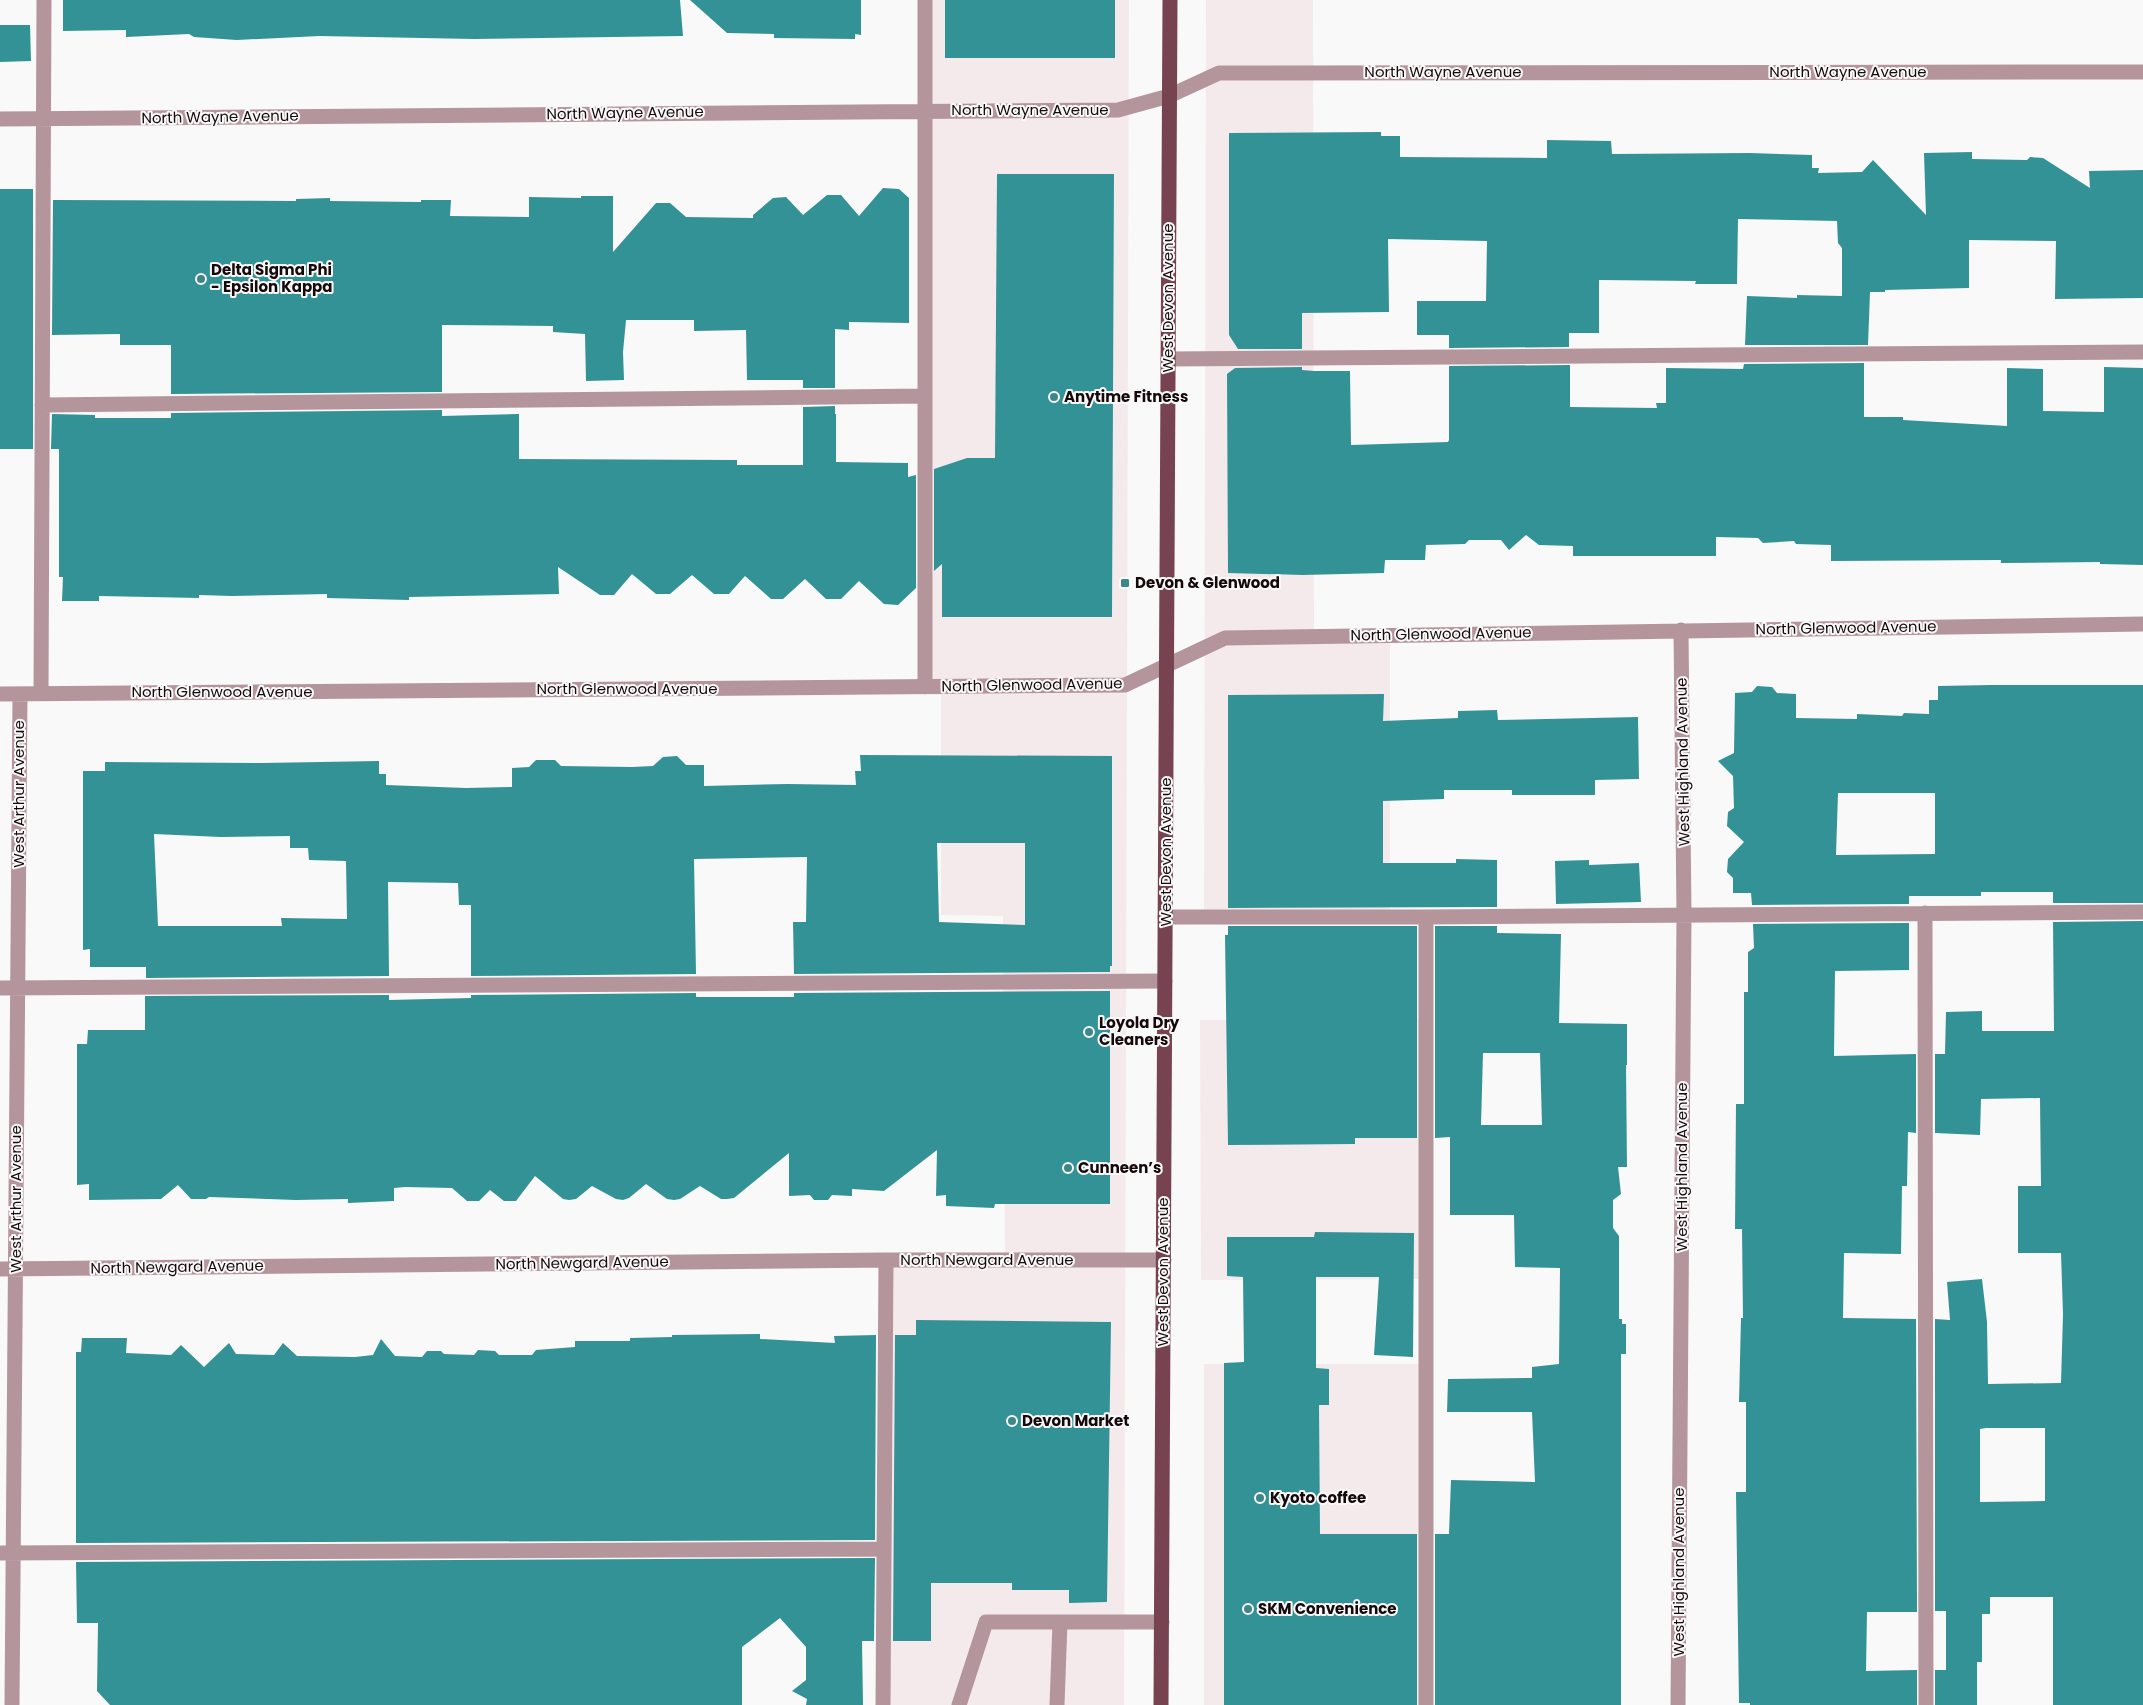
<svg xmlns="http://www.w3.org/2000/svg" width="2143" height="1705" font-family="Poppins,sans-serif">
<rect width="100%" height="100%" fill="#f9f9f9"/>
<path fill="#f4eaec" d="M920,0H1129L1124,1705H879L881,1265L1005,1268L1003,916L941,915V695L918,694Z
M1206,0H1313L1314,629L1390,630V912H1204Z
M1432,1019L1433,1279L1201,1280L1200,1020Z
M1204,1364H1430V1705H1204Z"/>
<path fill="#339296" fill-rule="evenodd" d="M63,0H680L683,36L474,39L319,36L237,40L194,37L189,34L126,37V30L63,31Z
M690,0H861V35L855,34V39L774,38V34L727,33Z
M945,0H1115V58H945Z
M0,25H30L31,61L0,62Z
M1381,132V136H1400V157L1547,158V140L1611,141L1612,154L1750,153L1812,155V168H1819L1818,173L1862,172L1873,160L1926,215L1924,153L1972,152V159L2027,160L2030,157L2043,158L2090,188L2089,171L2143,170V298L2055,299L2056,241L1969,240V288L1885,290V292H1870L1868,345H1745L1747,296L1797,298V295L1842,296V248L1838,243L1837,221L1738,219L1737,284H1695L1696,281L1599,280V333H1569V347L1449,348V335H1417V301H1486L1487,241L1388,239L1389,312L1302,313V349H1238L1229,335V133Z
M997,174H1114L1112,617H942V564L934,571V469L967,458H995Z
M883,188L899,189L909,198V323L849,322V330L835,329V388H803V380H747L746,330L694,331V320H626L623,352L624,380L586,381L585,334L553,332V326L442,325V392L171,394V345H120V334L52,335L53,200L296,201V199L330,198V201L421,202V200H451L450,216L529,217V197L581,198V196H613V252L656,203H670L686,217L753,218V215L773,198L786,197L803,215L827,195H841L859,216Z
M0,189H33V449H0Z
M1864,363V417H1903V420L2007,426V368L2043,369V411L2104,412V367L2143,368V565L2100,564V562L2001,563V560L1831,561V545L1796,544L1794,541L1763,543L1758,538L1716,537V556H1573V546L1539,545L1526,535L1509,550L1501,540H1469L1465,544L1426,545L1425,560H1385L1384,573L1303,575L1228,573L1227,374L1235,368L1302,367V370L1314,371H1350L1351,445L1448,442L1449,440V366L1570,365V407L1657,408L1656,403H1666V368L1743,369L1744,364Z
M835,406V414H836V462L908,463V477L916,475V588L898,605L884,604L859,581L841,599H826L805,579L783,599H771L745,576L729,594H714L692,575L670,594H656L632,574L614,595H600L558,567L559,594L409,597V600L327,598V594L232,596L199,595V598L99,596V601H62L63,577H59V449H51L52,414L95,415V418H171V413L442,410V416L519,414V459L737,460V465H803V407Z
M1991,685H2143V903H2053V892H1981V896H1909V904L1752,905L1751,893H1733V878L1727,872L1728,859L1744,842L1727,826L1728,812L1734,808L1733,776L1718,761L1734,753L1735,693L1752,692L1757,686L1772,687L1777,693L1796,694V718L1857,719V714L1902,716L1904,713L1929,714V700H1938V686ZM1838,793H1935V854L1836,855Z
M1384,694L1383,721L1458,718V711L1497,710L1498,720L1638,717L1639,779L1595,780V795H1512V790H1444V799L1383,801V863H1456V859L1497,860V907L1228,908V695Z
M860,755L1112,756V966H1110V972L794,974L793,922H806L807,857L694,859L696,974L471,976V905H459L458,883L388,882L389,976L146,978V967H90V949L83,950V771H105V762L262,763L379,761V774H386V785L466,788L512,787V768L529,767L536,760H555L561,766L632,767L653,766L663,757L677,756L686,765H704V786L788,784L856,785L855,771H861ZM154,834L221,837L290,836V848H308L309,860L346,861L347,919L281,918L282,926H158ZM937,843H1025V925L939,922Z
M1589,860V865L1639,863L1641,902L1556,904L1555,861Z
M2143,921V1705H2053V1597H1990V1614H1982V1662H1977V1705H1935V1670H1946V1611H1935V1319L1950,1320L1947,1282L1982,1279L1987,1322L1988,1384L2061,1383L2063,1314L2061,1253H2018V1186H2041L2040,1098L1981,1099L1980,1135L1935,1133V1054H1945L1946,1012L1982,1011V1031H2054L2053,922ZM1986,1428H2045V1501L1980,1502V1429Z
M1909,923V970L1835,971L1834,1056L1916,1054V1133L1908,1132L1907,1186H1902L1901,1254L1844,1253L1843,1318L1916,1319L1917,1612H1867L1866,1671L1917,1670V1705H1750V1703H1739L1736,1492H1746V1402H1739L1741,1318H1743L1742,1229H1735L1736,1104H1744V992H1748V952L1754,948L1753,924Z
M1228,926H1417V1138H1355V1144L1228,1145L1225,935H1228Z
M1435,926H1497V933L1561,934L1559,1023L1627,1024V1065H1626L1627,1167H1618L1621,1194L1613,1200V1228L1619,1236V1319H1622V1324H1626V1354H1621V1705H1435V1534H1449L1451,1480L1535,1482L1532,1412H1447L1448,1379L1532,1378V1367L1559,1364L1560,1268L1515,1267L1514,1215H1450V1137L1435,1138ZM1483,1053H1540L1542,1125H1481Z
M1110,991V1204H995L994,1208L946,1206V1195L936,1196L937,1150L884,1191L852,1189V1196L832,1195L828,1200H814L810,1195L789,1196V1153L734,1198L727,1199H721L700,1186L680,1199L674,1200L667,1199L646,1184L629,1198L623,1200L616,1199L592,1186L576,1199L569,1200L563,1199L535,1176L516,1201H504L490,1190L479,1201H467L452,1188L405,1187L394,1188V1201L348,1203V1199L296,1200L209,1197L206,1199H191L178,1185L161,1199L89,1200V1184L77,1185V1044H87L88,1030H145V996L389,995V1000L471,998V995L696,993V997H794V993Z
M1315,1232L1414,1233L1413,1357L1374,1355L1379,1277H1316V1368L1329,1369V1405H1319L1320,1534H1417V1705H1224V1363L1244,1362L1243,1277L1227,1276V1237H1314Z
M916,1320L1111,1322L1107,1602L1069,1603V1590H1012V1583H931V1641H893L895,1335H916Z
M760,1334V1339L835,1343L834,1336L876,1335L875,1540L76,1543V1352H81L82,1338H127L126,1353L171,1355L181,1345L204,1367L229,1343L236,1354L274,1355L283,1343L297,1356L355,1357L373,1355L381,1339L395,1356L422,1357L427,1351H441L444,1354L474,1355L478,1350L495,1351L499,1355H532L536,1350L575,1347V1341H630V1338L672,1337V1335Z
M875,1558L874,1641H862L863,1705H806L807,1699L792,1691L806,1680V1647L780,1618L742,1647V1705H110L97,1691L98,1623H77L76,1562Z"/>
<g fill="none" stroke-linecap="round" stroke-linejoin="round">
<path stroke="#b5959c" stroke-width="15" d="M925,0V687
M0,119L1118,110L1169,96L1219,73L2143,72
M1168,359L2143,352
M42,405L925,396
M41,693L44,0
M0,694L1125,685L1225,638L2143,624
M1925,913L1926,1705
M1165,917H1426L2143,912
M0,988L1165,981
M0,1269L886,1260H1164
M0,1553L884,1549
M12,1705L20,694
M883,1705L886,1260
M959,1705L986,1622H1162
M1057,1705L1060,1622
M1426,1705V917
M1678,1705L1684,915L1681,630"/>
<path stroke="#784350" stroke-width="15" d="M1161,1705L1170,0"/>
</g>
<g fill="#3e868a" stroke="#f9f9f9" stroke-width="2">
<circle cx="201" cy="279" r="5"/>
<circle cx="1054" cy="397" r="5"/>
<rect x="1120" y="578" width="10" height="10" rx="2.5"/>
<circle cx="1089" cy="1032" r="5"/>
<circle cx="1068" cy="1168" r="5"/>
<circle cx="1012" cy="1421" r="5"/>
<circle cx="1260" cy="1498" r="5"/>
<circle cx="1248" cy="1609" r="5"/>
</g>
<g text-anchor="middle" stroke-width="4" stroke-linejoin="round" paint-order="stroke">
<g font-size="15" fill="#16090c" stroke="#f9f9f9">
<text x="1443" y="77">North Wayne Avenue</text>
<text x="1848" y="77">North Wayne Avenue</text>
<text x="1030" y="115">North Wayne Avenue</text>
<text transform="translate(625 113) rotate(-1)" y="5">North Wayne Avenue</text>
<text transform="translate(220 117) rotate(-1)" y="5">North Wayne Avenue</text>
<text transform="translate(1168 298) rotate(-90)" y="5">West Devon Avenue</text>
<text transform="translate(1846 628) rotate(-1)" y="5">North Glenwood Avenue</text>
<text transform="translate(1441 634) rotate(-1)" y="5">North Glenwood Avenue</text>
<text transform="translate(1032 685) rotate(-1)" y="5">North Glenwood Avenue</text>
<text x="627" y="694">North Glenwood Avenue</text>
<text x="222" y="697">North Glenwood Avenue</text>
<text transform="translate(1683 762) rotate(-91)" y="5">West Highland Avenue</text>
<text transform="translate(19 794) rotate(-90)" y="5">West Arthur Avenue</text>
<text transform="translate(1166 852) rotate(-90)" y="5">West Devon Avenue</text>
<text transform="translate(1682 1167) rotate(-90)" y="5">West Highland Avenue</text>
<text transform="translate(16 1199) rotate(-90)" y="5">West Arthur Avenue</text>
<text x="987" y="1265">North Newgard Avenue</text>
<text transform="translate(582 1263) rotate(-1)" y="5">North Newgard Avenue</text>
<text transform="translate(177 1267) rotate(-1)" y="5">North Newgard Avenue</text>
<text transform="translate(1163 1272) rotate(-90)" y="5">West Devon Avenue</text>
<text transform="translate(1679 1572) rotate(-90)" y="5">West Highland Avenue</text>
</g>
<g font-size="15" font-weight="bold" fill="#16090c" stroke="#f9f9f9" text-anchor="start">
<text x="211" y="275">Delta Sigma Phi<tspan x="211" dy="17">- Epsilon Kappa</tspan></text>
<text x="1064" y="402">Anytime Fitness</text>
<text x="1135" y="588">Devon &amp; Glenwood</text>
<text x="1099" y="1028">Loyola Dry<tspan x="1099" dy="17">Cleaners</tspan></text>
<text x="1078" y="1173">Cunneen’s</text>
<text x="1022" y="1426">Devon Market</text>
<text x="1270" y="1503">Kyoto coffee</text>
<text x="1258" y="1614">SKM Convenience</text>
</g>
</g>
</svg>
